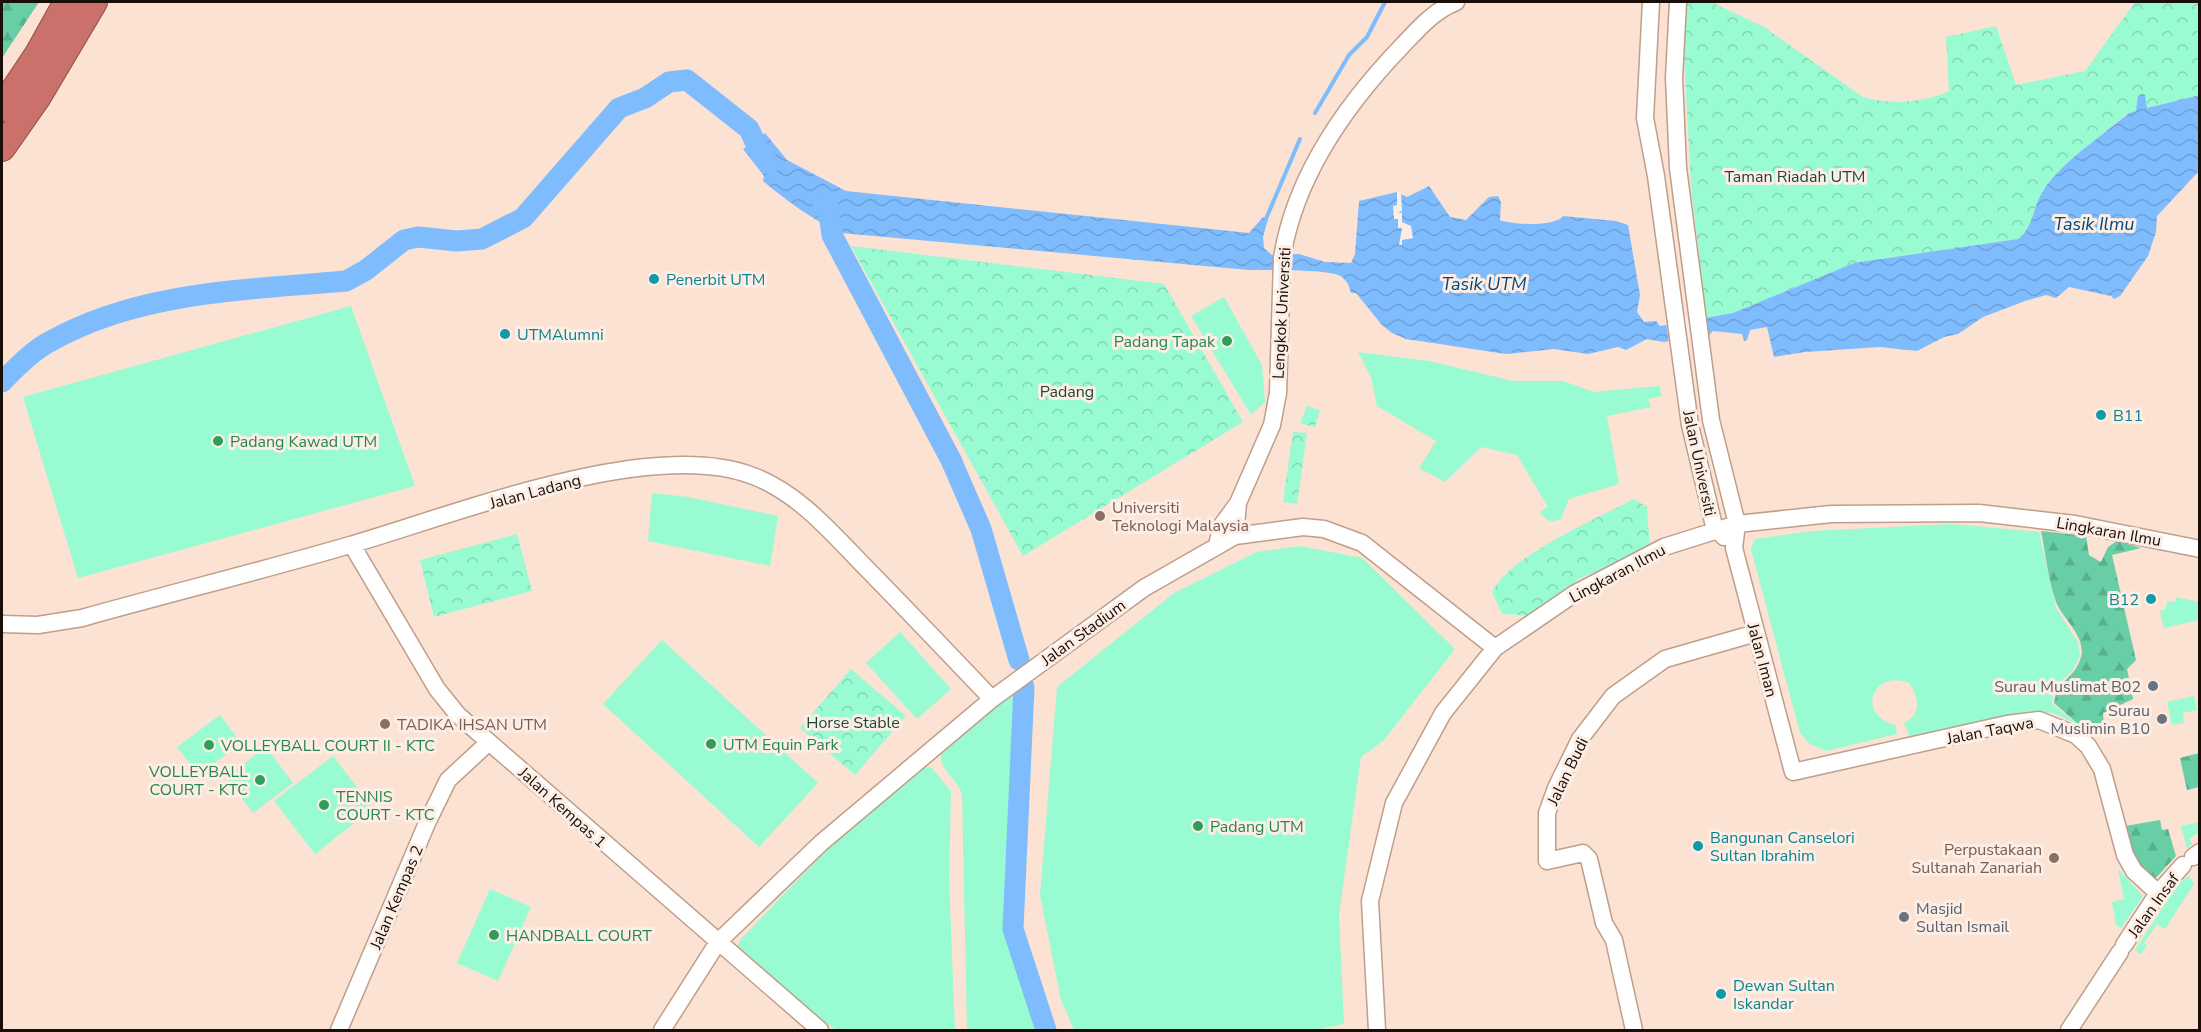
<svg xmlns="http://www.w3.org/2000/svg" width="2201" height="1032" font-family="'Nunito Sans',sans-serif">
<defs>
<pattern id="forest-firs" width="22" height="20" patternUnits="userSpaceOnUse" patternTransform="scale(1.5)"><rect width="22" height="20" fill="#67cea5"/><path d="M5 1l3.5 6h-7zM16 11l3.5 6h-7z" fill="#59b08d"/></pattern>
<pattern id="park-crowns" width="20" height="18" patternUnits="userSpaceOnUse" patternTransform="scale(1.5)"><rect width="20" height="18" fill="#98fbd1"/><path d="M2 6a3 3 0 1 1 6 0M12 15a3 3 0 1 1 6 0" fill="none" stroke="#82d6b2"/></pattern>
<pattern id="water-waves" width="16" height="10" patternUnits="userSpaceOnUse" patternTransform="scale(1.5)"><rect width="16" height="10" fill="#7fbcfe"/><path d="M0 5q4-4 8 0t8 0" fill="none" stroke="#6da0d8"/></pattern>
</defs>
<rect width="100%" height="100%" fill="#fceee5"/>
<path fill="#fbe2d2" d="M2,2H2199V1030H2Z"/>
<path fill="#98fbd1" d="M1224,297L1262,365L1265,402L1251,415L1191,316Z
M351,306L415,486L78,578L23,397Z
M1358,352L1429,361L1513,381H1563L1594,392L1659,386L1662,396L1648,399L1651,407L1607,416L1619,484L1569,499L1561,519C1550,523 1546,521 1540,512L1548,507L1517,455L1481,447L1445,482L1419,468L1436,441L1377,406L1371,377Z
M652,493L688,497L778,516L770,566L648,541Z
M1951,524L2039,532L2056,608L2078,642L2080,656L2072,671L2054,687L2052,704L2077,724L2053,713L2029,711L1910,737L1904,723C1922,715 1919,696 1909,683C1873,669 1855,715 1895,725L1897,734L1826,751L1810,744L1800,733L1751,549L1755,539L1813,531Z
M1300,546L1362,558L1455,649L1384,740L1361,757L1339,914L1344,1024L1314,1030H1074L1061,1000L1040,895L1057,687L1174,593L1257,552Z
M2176,597L2199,602V620L2164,628L2160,611L2166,609L2167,601L2175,602Z
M900,632L951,689L917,719L866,663Z
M662,640L818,783L759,847L603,704Z
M1020,685L1008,932L1041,1030H967L962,795C958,777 932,767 944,747Z
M2194,696L2197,710L2183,713L2184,723L2172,725L2167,702Z
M220,715L241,743L199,775L177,747Z
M266,747L293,783L253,813L226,777Z
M333,756L373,808L315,854L274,801Z
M924,767L932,768L951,791L949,878L955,1030H836L790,995L737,947L742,938L836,840Z
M2199,822V832L2189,839L2192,844L2187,848L2181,826Z
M2118,869L2143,896L2121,928L2116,925L2112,902L2124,899Z
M2189,876L2194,884L2165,929L2157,924L2144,943L2147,946L2141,954L2135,950L2179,883Z
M490,889L531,907L498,981L457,963Z"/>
<path fill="url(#forest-firs)" d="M2,2H39L2,58Z
M2041,531L2086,536L2089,555L2101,562L2108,547L2117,541L2141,548L2112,555L2136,660L2127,669L2133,699L2103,713L2104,727L2086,731L2054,703C2058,678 2075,679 2081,657C2086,639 2067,622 2059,608C2050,592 2045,550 2041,531Z
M2199,753V787L2187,790L2180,758Z
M2160,820L2162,830L2168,829L2176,856L2154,880L2130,857L2125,826Z"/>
<path fill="url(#park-crowns)" d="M1681,2H1711L1764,27L1863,97C1887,105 1925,103 1949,91L1946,37L1996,26L2016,85L2085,71L2135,2H2199V95L2147,108L2140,100L2136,111L2128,113C2102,136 2061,162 2043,191C2033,206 2033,229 2018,239L1855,263L1733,313L1706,318L1691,185Z
M851,246L1164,284L1243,422L1023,556Z
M1307,406L1320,410L1315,427L1300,423Z
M1293,432L1307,433L1297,504L1283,502Z
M1634,499L1647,507L1650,549L1578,579L1570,590L1532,616L1502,614L1492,592C1511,555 1596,519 1634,499Z
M517,534L532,591L434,617L420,560Z
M851,669L906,716L855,775L800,728Z"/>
<path fill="url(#water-waves)" d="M2142,94L2145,95L2147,108L2200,95L2199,171L2157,216L2156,232L2148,256L2120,296L2114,299L2111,296L2069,287L2056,298L2046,295L2025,301L1983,317L1958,334L1944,337L1917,351L1880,347L1805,352L1774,357L1767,327L1750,330L1747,340L1744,341L1742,334L1713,331L1709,335L1664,342L1647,339L1626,350L1618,347L1588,354L1554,349L1506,354L1406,339L1392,333L1382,325L1356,293H1351C1349,285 1346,278 1338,275C1323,269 1267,270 1249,270L841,233C812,219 788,202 763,181L764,176L743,149L765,133L787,160L846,191L1249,233L1263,217L1268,219L1263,237L1264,248L1272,255L1299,254L1325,262L1351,263L1355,254L1359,201L1397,192L1407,197L1429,186L1450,217L1466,220L1489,197L1498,196L1501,202L1500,220C1512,225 1556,227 1563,216L1616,221L1628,225L1640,295L1637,312L1644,322L1656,321L1660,326L1733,313L1854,263L2018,239C2033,229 2033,206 2043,191C2061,162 2102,136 2129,113L2136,111L2138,96Z"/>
<path fill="#fceee5" d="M1401,191L1402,211L1398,213H1402V222L1411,226L1413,238L1402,240V245H1399L1402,228H1398V219H1394L1393,206L1397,205V192Z
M1705,315L1709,335L1669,342L1666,322Z"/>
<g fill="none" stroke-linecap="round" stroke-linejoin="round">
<path stroke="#7fbcfe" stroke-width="4" d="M1315,113L1349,55L1367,37L1385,2
M1265,221L1300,139"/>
<path stroke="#7fbcfe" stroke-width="21" d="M823,204L828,207L832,235L951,460L981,529L1019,660
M2,382C16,368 33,350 51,341C140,291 247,290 346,281L366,270L404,240L418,237L457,241L482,239L523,218L619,108L645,98L669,82L687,80L749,129L760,153L769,164
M1024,687L1013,929L1046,1030"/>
<g stroke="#bf9e8a" stroke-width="19">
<path id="minor" d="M1651,2L1645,118L1656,176L1690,425L1714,526L1724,537
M1678,2L1674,78L1678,168L1711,420L1737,524L1734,548L1793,772L2007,724L2039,720L2076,735L2088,746L2102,769L2125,855L2134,871L2158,893
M1235,536L1238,503L1272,425L1278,393L1282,258C1295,175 1346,104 1403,45C1419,28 1435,10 1456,2
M352,545L437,689L458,715L820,1030
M1217,545L1222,525L1238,503
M2,624L38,625L82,618C171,593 261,571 350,545C454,515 651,436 753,476C801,494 836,538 871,573C912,615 952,657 992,699
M2193,857L2200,852
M2124,945L2158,893L2183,865
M339,1030L427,823L448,780L488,743
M662,1030L718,942L821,843L992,699L1144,588L1235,536L1303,527L1324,529L1362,543L1495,648
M1377,1030L1370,901L1394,803L1443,713L1495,648L1574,594L1664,547L1737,524L1831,514L1979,513L2075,524L2200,549
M1634,1030L1614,940L1604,923L1589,859L1583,853L1547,861V813L1556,788L1580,739L1613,696L1665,659L1756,633
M2069,1030L2120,952"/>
</g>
<g stroke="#8c4f48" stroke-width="28">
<path id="highway" d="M2,108L38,54L67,2
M2,148L37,98L94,2"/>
</g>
<use href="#minor" stroke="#fff" stroke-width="16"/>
<use href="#highway" stroke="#c9716a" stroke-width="26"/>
</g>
<g fill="#0f9aa8" stroke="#fceee5" stroke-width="2">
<circle cx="654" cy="279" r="6"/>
<circle cx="505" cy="334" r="6"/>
<circle cx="2101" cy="415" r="6"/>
<circle cx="2151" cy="599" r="6"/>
<circle cx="1698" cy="846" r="6"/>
<circle cx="1721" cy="994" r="6"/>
</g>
<g fill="#2e9e5b" stroke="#fceee5" stroke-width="2">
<circle cx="1227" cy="341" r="6"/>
<circle cx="218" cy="441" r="6"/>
<circle cx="711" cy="744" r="6"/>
<circle cx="209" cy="745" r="6"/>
<circle cx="260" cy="780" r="6"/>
<circle cx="324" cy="805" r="6"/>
<circle cx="1198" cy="826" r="6"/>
<circle cx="494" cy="935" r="6"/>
</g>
<g fill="#8d6e63" stroke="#fceee5" stroke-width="2">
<circle cx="1100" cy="516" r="6"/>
<circle cx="385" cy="724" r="6"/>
<circle cx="2054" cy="858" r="6"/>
</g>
<g fill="#6b7280" stroke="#fceee5" stroke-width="2">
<circle cx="2153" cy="686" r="6"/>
<circle cx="2162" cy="719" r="6"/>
<circle cx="1904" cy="917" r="6"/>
</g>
<g text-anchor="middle" stroke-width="6" stroke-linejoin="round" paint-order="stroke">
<g font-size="16" fill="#1b4836" stroke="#fceee5">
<text x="1795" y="182">Taman Riadah UTM</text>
<text x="1067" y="397">Padang</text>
<text x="853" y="728">Horse Stable</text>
</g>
<g font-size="16" fill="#0d838f" stroke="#fceee5" text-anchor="start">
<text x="666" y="285">Penerbit UTM</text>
<text x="517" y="340">UTMAlumni</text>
<text x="2113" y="421">B11</text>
<text x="2139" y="605" text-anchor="end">B12</text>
<text x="1710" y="843">Bangunan Canselori<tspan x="1710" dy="18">Sultan Ibrahim</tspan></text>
<text x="1733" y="991">Dewan Sultan<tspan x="1733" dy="18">Iskandar</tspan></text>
</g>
<g font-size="16" fill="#1a0f08" stroke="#fceee5">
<text transform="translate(1281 313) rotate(-87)" y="6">Lengkok Universiti</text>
<text transform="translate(1700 463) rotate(78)" y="6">Jalan Universiti</text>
<text transform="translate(535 491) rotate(-15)" y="6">Jalan Ladang</text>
<text transform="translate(2109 531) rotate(10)" y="6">Lingkaran Ilmu</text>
<text transform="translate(1617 573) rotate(-28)" y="6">Lingkaran Ilmu</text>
<text transform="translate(1083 632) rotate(-36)" y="6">Jalan Stadium</text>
<text transform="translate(1763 660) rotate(75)" y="6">Jalan Iman</text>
<text transform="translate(1990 730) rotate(-11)" y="6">Jalan Taqwa</text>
<text transform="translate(1567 771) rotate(-64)" y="6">Jalan Budi</text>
<text transform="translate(563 807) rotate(42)" y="6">Jalan Kempas 1</text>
<text transform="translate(396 897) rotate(-67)" y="6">Jalan Kempas 2</text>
<text transform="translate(2153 905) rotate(-54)" y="6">Jalan Insaf</text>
</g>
<g font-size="16" fill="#27864d" stroke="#fceee5" text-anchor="start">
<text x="1215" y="347" text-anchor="end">Padang Tapak</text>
<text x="230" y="447">Padang Kawad UTM</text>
<text x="723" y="750">UTM Equin Park</text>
<text x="221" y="751">VOLLEYBALL COURT II - KTC</text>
<text x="248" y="777" text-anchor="end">VOLLEYBALL<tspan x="248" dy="18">COURT - KTC</tspan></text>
<text x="336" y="802">TENNIS<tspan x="336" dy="18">COURT - KTC</tspan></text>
<text x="1210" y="832">Padang UTM</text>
<text x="506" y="941">HANDBALL COURT</text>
</g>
<g font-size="16" fill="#785e54" stroke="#fceee5" text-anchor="start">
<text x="1112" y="513">Universiti<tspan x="1112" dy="18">Teknologi Malaysia</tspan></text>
<text x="397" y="730">TADIKA IHSAN UTM</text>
<text x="2042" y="855" text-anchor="end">Perpustakaan<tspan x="2042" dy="18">Sultanah Zanariah</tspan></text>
</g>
<g font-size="16" fill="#5b616d" stroke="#fceee5" text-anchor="end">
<text x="2141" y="692">Surau Muslimat B02</text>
<text x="2150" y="716">Surau<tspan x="2150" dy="18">Muslimin B10</tspan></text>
<text x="1916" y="914" text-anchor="start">Masjid<tspan x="1916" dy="18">Sultan Ismail</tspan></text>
</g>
<g font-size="18" font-style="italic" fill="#004580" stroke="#fceee5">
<text x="2094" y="230">Tasik Ilmu</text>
<text x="1484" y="290">Tasik UTM</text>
</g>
</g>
<rect width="2201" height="1032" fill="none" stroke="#1a0f08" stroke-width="6"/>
</svg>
